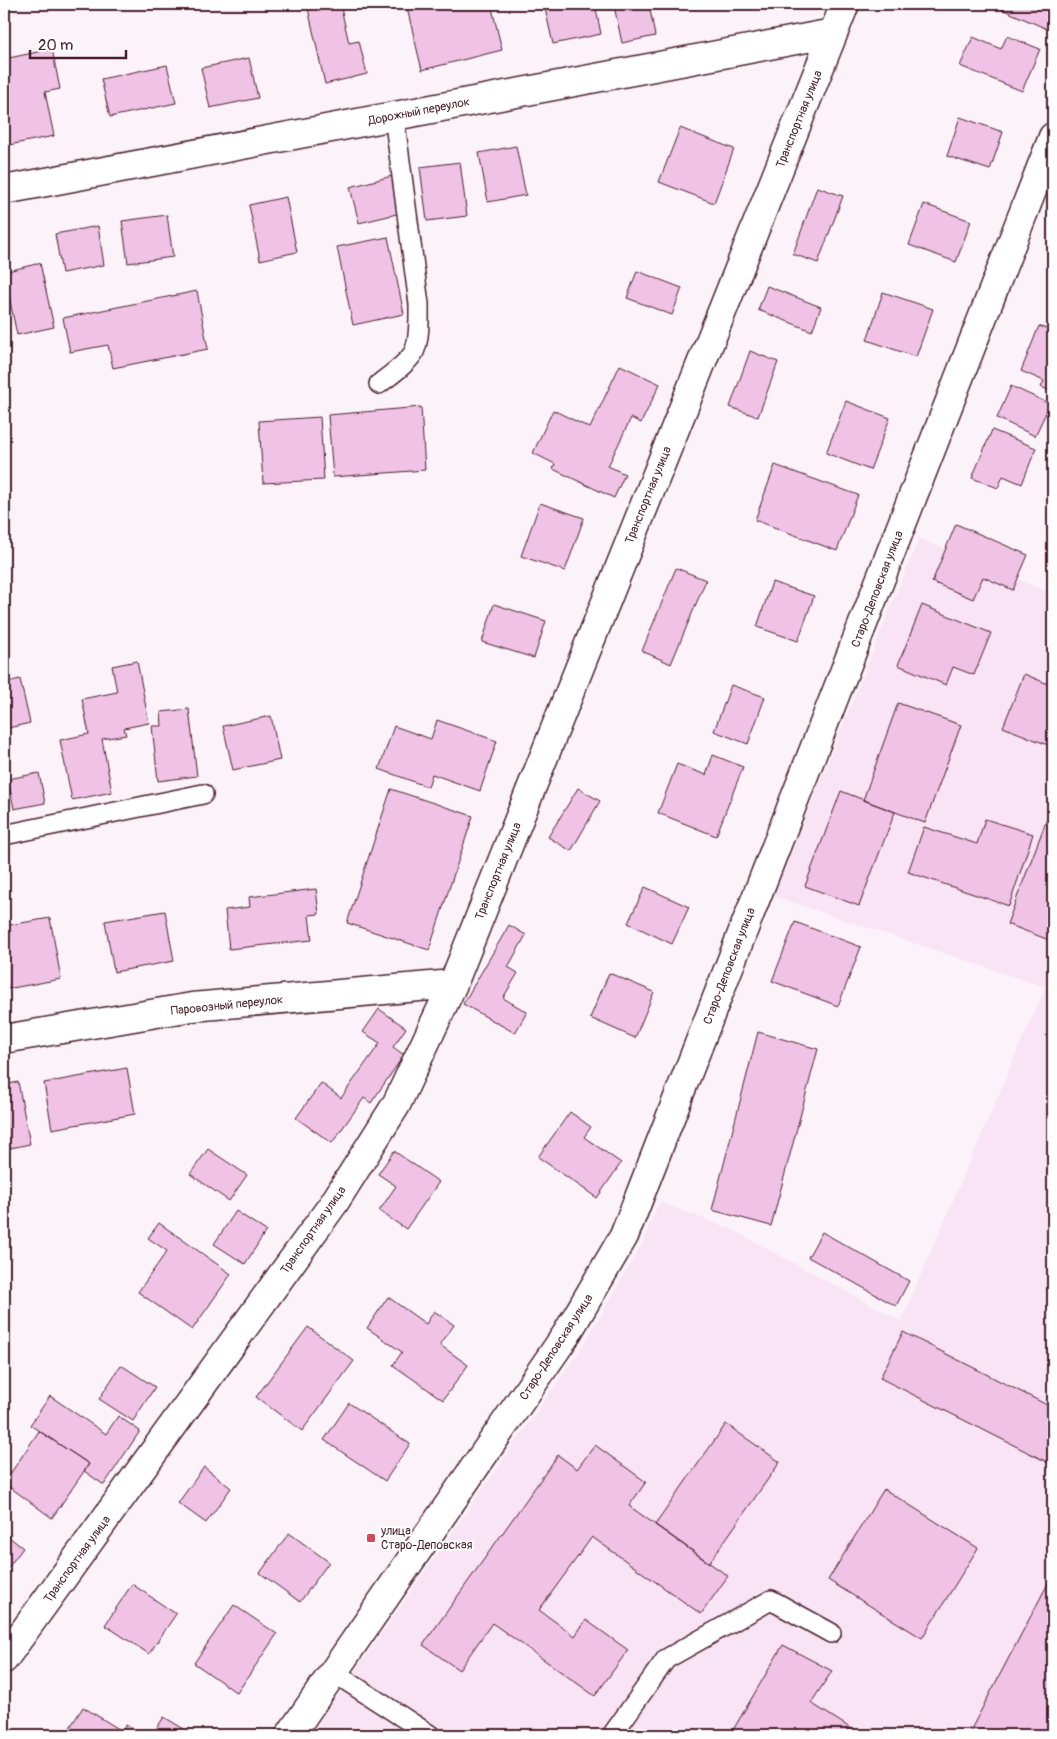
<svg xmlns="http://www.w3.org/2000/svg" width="1057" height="1739" font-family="Pangolin,sans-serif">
<rect width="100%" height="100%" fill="#fcf3fa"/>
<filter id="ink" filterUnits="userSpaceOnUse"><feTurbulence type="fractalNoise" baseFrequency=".02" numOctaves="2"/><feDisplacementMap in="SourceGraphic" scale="10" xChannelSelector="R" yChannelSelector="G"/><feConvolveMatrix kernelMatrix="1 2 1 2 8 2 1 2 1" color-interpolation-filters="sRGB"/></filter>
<g filter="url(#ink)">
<path fill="#f8e4f4" d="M919,538L1053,594V1735H310L583,1346L642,1244L659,1202L733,1230L901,1321L1045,987L773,896Z"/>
<path fill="#efc2e6" stroke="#4a1f2b" d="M307,4H340L349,43L359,41L367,74L325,84Z
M406,4H491L502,50L422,70Z
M544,4H595L601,34L553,44Z
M627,4H649L655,36L622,43L614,6Z
M998,4H1053V15L1047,29L997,7Z
M1007,36L1040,49L1022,91L960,66L973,37L1001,49Z
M52,49L60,89L45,92L54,136L4,146V59Z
M249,58L258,98L210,108L201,68Z
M167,65L176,103L110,117L101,79Z
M960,117L1003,132L990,170L947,156Z
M680,128L734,149L714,203L659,182Z
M516,146L526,195L488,202L479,153Z
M460,162L467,216L427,221L420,167Z
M392,176L401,213L359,223L350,187Z
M817,187L843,196L818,263L793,254Z
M286,197L297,252L260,260L249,205Z
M924,204L971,221L956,262L909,245Z
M167,215L173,257L128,263L122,221Z
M98,226L104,265L62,273L55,234Z
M388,237L404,314L353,325L337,247Z
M40,263L54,327L17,335L4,272Z
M637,271L682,288L672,315L627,298Z
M767,286L821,307L812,331L758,310Z
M197,291L208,349L113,368L108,345L70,352L63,318Z
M883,292L933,309L916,357L867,340Z
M1039,326L1053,331V392L1041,387L1044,381L1021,371Z
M750,351L778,362L758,417L730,407Z
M620,365L660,384L641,423L631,418L608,466L625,474L614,498L553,469L555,464L533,453L553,410L590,428Z
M1011,386L1050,404L1035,436L997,418Z
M846,401L890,418L870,470L826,453Z
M421,407L425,470L333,477L328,415Z
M320,417L324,480L263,483L259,421Z
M992,430L1036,448L1022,484L1003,476L998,488L972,478Z
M775,465L858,495L837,551L755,520Z
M540,503L584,518L565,571L521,556Z
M956,524L1028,555L1013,590L983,577L973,599L932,582Z
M676,568L706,580L671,664L642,651Z
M772,582L814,596L798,641L757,627Z
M494,604L546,621L534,658L482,642Z
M922,605L991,633L974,675L953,667L946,685L898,665Z
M137,661L149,723L124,728L126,735L102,739L112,792L72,800L60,740L89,734L82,699L117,692L112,666Z
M1024,674L1053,686V747L1003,727Z
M20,679L30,723L4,729V683Z
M731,685L765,697L748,744L714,731Z
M898,703L961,725L925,823L863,800Z
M189,709L197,776L158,781L152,726H162L161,712Z
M271,716L280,760L233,770L223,726Z
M437,720L497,741L480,791L432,774L428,787L379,769L394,726L431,739Z
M713,755L743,767L716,836L658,813L677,764L706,775Z
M39,773L45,803L14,809L8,779Z
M578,788L600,801L571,851L548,837Z
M391,789L473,816L429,950L347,923Z
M841,791L895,812L859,906L805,886Z
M1053,803V929L1049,940L1007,924Z
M985,819L1033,834L1009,906L908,872L924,827L977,844Z
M645,887L689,907L672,944L628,923Z
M316,889L319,914L309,915L312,940L229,949L225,910L250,907L249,897Z
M165,911L174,961L114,972L105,921Z
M50,918L61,979L7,989L4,970V926Z
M795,922L861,947L838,1006L772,981Z
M509,925L526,935L508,967L518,973L503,998L527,1012L515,1033L463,1004Z
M609,973L654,992L635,1038L590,1018Z
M379,1009L406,1028L393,1047L404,1055L371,1103L364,1098L332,1143L296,1118L321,1083L341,1098L380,1043L363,1032Z
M758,1032L818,1049L771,1226L712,1210Z
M127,1068L135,1114L52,1129L44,1083Z
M18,1082L30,1144L6,1149L4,1138V1085Z
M570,1112L591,1127L584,1137L621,1163L597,1198L538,1157Z
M208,1149L247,1175L229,1201L190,1174Z
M394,1151L439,1182L406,1229L379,1211L396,1186L378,1174Z
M236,1211L266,1231L245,1264L214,1244Z
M159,1223L231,1274L192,1330L138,1292L167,1251L148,1238Z
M822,1232L909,1281L896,1306L808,1257Z
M388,1297L426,1324L434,1311L454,1325L440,1345L468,1365L443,1400L393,1365L402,1352L367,1328Z
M308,1327L354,1361L302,1431L256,1397Z
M903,1332L1053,1408V1465L880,1378Z
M121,1365L155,1387L133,1421L99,1399Z
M50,1396L106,1434L118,1416L140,1431L104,1485L84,1471L89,1464L30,1425Z
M349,1403L410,1444L385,1481L324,1440Z
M726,1424L780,1462L709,1563L655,1525Z
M39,1431L89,1464L52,1518L4,1483Z
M595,1445L646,1482L629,1506L728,1576L701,1614L592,1537L539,1610L575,1636L586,1620L628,1650L595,1696L492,1623L459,1670L423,1645L558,1455L577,1469Z
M204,1467L231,1488L206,1523L178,1503Z
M884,1489L978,1548L922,1638L828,1580Z
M4,1533L23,1548L4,1573Z
M289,1533L329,1562L300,1602L260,1573Z
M1053,1574V1735H968Z
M132,1584L176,1614L149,1654L105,1625Z
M234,1605L277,1634L237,1693L194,1663Z
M783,1645L832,1671L811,1703L861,1735H730Z
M83,1707L122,1731L126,1725L143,1735H65Z
M164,1717L194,1735H152Z"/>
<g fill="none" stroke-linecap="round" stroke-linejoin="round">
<g stroke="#4a1f2b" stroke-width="22">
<path id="service" d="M379,384C389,376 407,364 414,352C420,339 419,318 419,304L394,116
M4,835L203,794
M333,1672L430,1735
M612,1735L666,1659L771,1600L831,1633"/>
</g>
<g stroke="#4a1f2b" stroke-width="31">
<path id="minor" d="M4,190L833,33
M4,1039L192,1007L453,984
M4,1659L334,1203L396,1105L453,984L845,4"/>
</g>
<g stroke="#4a1f2b" stroke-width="31">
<path id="secondary" d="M290,1735L566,1335L624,1236L1053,137"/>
</g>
<use href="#service" stroke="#fff" stroke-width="19"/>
<use href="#minor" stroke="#fff" stroke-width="28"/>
<use href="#secondary" stroke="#fff" stroke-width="28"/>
</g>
</g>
<rect fill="#d1495b" stroke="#fff" stroke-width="2" x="366" y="1533" width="10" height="10" rx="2.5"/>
<g text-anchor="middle" stroke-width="4" stroke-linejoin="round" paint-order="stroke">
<g font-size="12" fill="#4a1f2b" stroke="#fff">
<text transform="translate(419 111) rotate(-11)" y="4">Дорожный переулок</text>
<text transform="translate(799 119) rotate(-68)" y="4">Транспортная улица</text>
<text transform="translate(648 495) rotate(-68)" y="4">Транспортная улица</text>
<text transform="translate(877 589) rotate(-69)" y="4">Старо-Деповская улица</text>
<text transform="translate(498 871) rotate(-68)" y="4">Транспортная улица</text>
<text transform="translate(729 966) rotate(-69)" y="4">Старо-Деповская улица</text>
<text transform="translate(227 1005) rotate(-6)" y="4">Паровозный переулок</text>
<text transform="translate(313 1230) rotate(-55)" y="4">Транспортная улица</text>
<text transform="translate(556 1347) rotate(-57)" y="4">Старо-Деповская улица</text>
<text transform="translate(77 1559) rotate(-54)" y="4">Транспортная улица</text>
</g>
<g font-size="12" fill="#4a1f2b" stroke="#fff" text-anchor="start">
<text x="381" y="1535">улица<tspan x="381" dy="14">Старо-Деповская</tspan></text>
</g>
</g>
<rect width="1057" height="1739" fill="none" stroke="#fff" stroke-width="20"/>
<rect x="10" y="10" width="1037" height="1719" fill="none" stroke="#4a1f2b" stroke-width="2" filter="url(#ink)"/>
<path d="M30 50v8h96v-8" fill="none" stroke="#4a1f2b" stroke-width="2.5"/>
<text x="38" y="50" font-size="15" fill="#4a1f2b" stroke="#ffffff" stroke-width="4" paint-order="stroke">20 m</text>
</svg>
